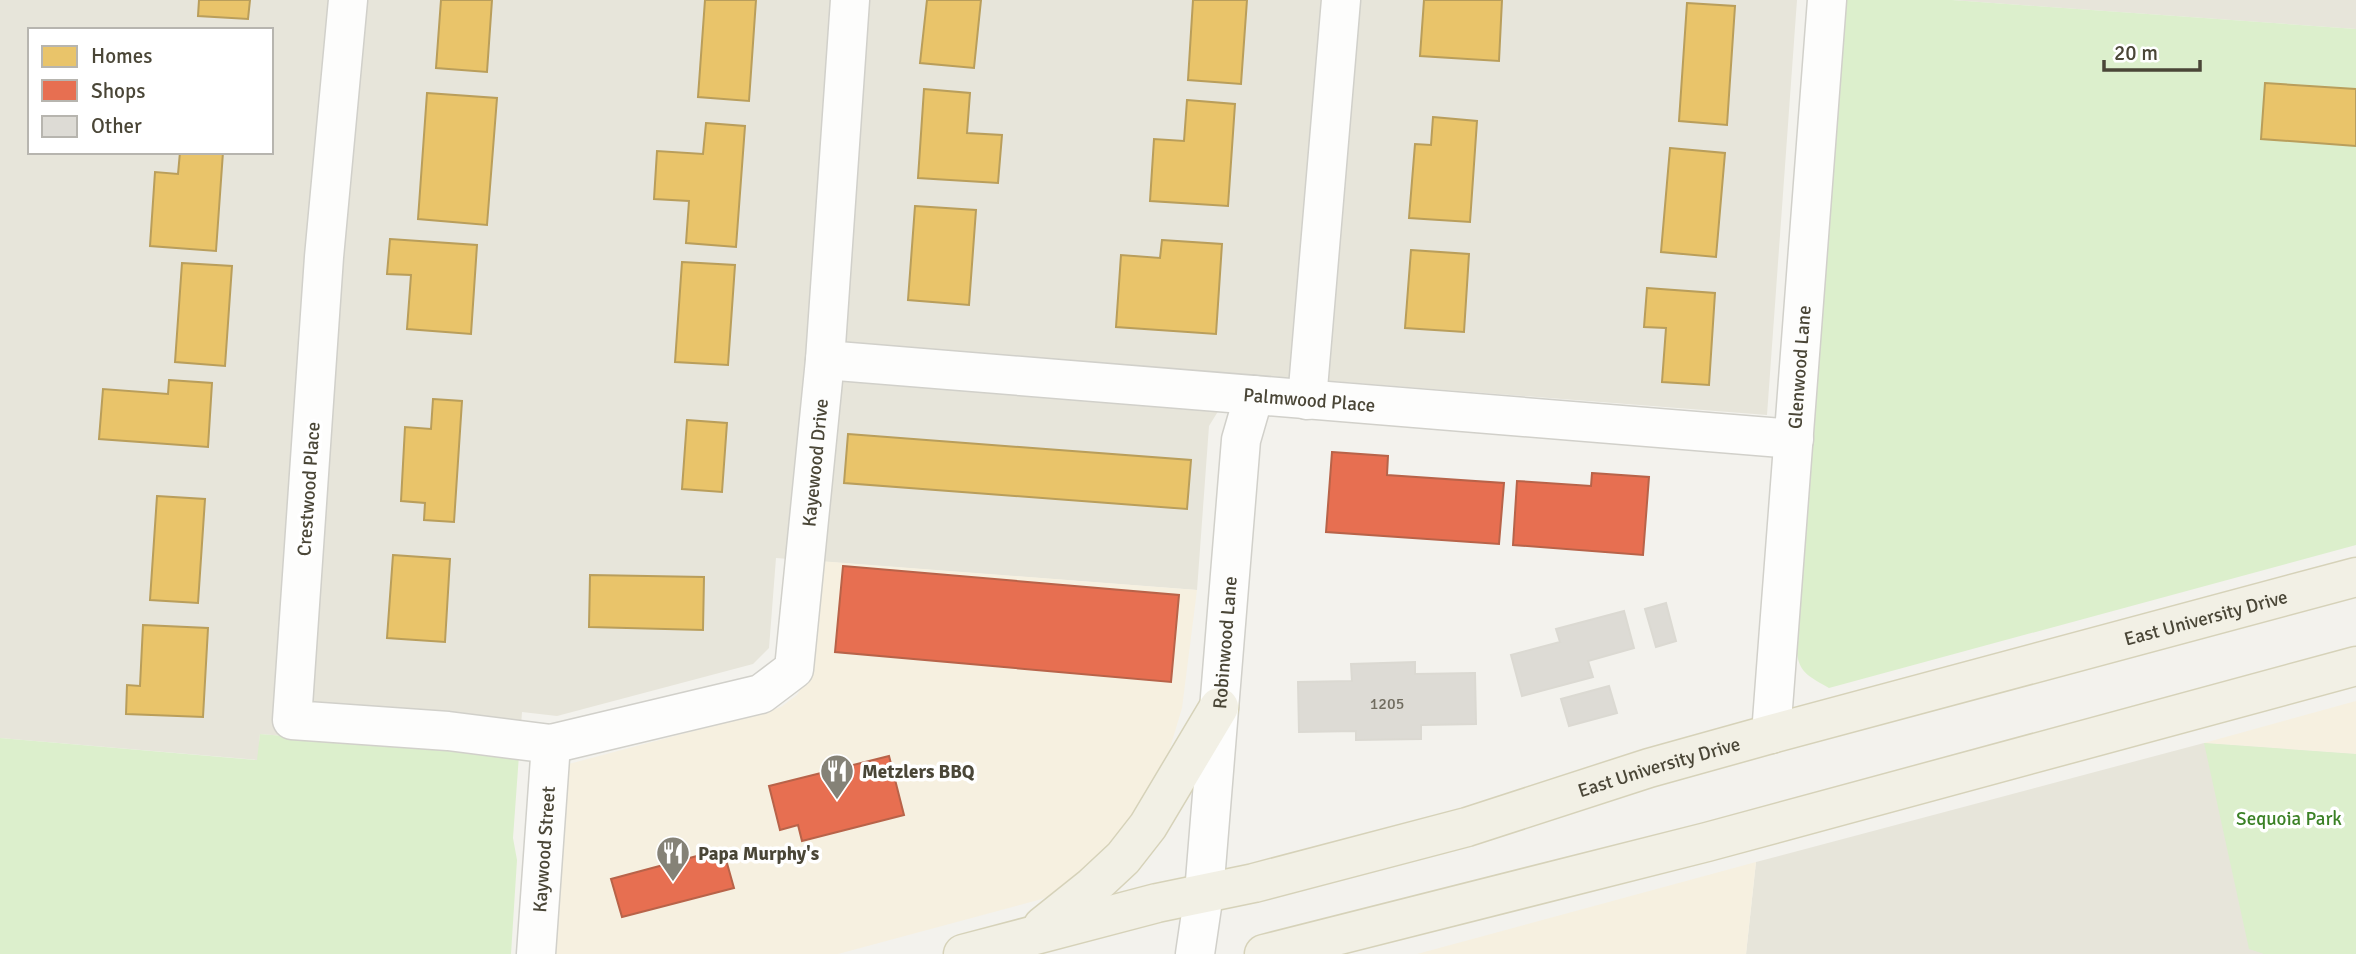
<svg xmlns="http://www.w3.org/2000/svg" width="2356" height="954" font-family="Signika,sans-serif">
<rect width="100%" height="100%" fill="#f3f2ed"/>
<path fill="#e7e5da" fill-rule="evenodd" d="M0,0H1797L1767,415L1241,374L1209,426L1197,590L776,558L769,648L753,664L557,716L522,712L519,755L260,734L258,760L0,738ZM30,30H271V152H30Z
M1952,0H2356V29Z
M2204,743L2356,754V954H1746L1756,862Z"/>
<path fill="#f6f0e0" d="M819,561L1197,590L1182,708L1162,775L1143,815L1064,889L1042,899L838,954H546L565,765L746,717L781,707L797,695L808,677Z
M2356,701V754L2204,743Z
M1756,862L1746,954H1417Z"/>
<path fill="#dcefcc" d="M1841,0H1952L2356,29V545L1829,688C1803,673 1797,671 1796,640Z
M260,734L519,755L513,838L517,860L511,954H0V738L257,760Z
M2204,743L2356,754V954H2264L2249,949Z"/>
<path fill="#e9c46a" stroke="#b99e5b" stroke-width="2" d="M199,0H250L248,19L198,16Z
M441,0H492L487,72L436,68Z
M705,0H756L749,101L698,97Z
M927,0H981L974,68L920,63Z
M1193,0H1247L1241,84L1188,80Z
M1424,0H1502L1499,61L1420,56Z
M1687,3L1735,6L1727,125L1679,121Z
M2265,83L2356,89V146L2261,139Z
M924,89L970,93L967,133L1002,135L998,183L918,178Z
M427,93L497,98L487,225L418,219Z
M1187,100L1235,104L1228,206L1150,201L1154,139L1184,141Z
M1433,117L1477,121L1470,222L1409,218L1415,144L1431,145Z
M706,123L745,126L736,247L686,243L689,201L654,199L657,151L703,154Z
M1670,148L1725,153L1716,257L1661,252Z
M180,152H223L216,251L150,246L155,172L178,174Z
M915,206L976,210L969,305L908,300Z
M390,239L477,245L471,334L407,329L411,275L387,274Z
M1162,240L1222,244L1216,334L1116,327L1121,255L1160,258Z
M1411,250L1469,254L1464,332L1405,328Z
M682,262L735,265L728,365L675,362Z
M182,263L232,266L225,366L175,362Z
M1647,288L1715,293L1709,385L1662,382L1666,328L1644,327Z
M169,380L212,383L208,447L99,439L103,389L168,394Z
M433,399L462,401L454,522L424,520L425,503L401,501L405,427L431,429Z
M687,420L727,423L722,492L682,489Z
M848,434L1191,460L1187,509L844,483Z
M157,496L205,499L198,603L150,600Z
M393,555L450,559L445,642L387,638Z
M590,575L704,577L703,630L589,627Z
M143,625L208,628L203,717L126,714L127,685L140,686Z"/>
<path fill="#e76f51" stroke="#b86349" stroke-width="2" d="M1332,452L1388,456L1387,475L1504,483L1499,544L1326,532Z
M1592,473L1649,477L1643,555L1513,545L1517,481L1591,486Z
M843,566L1179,595L1171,682L835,652Z
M889,756L904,815L802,841L798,825L780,830L769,786Z
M723,849L734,888L622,917L611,879Z"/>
<path fill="#dddbd5" stroke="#dbd9d2" stroke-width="2" d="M1666,603L1676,641L1656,647L1645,609Z
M1624,611L1634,648L1588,661L1593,677L1522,696L1511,655L1560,642L1556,629Z
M1415,662V674L1475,673L1476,724L1421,725V739L1356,740V731L1299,732L1298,682L1352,681L1351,664Z
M1609,686L1617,713L1569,726L1561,699Z"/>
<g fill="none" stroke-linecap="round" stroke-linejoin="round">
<g stroke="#d1d0ca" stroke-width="41">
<g id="minor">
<path id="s1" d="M348,0L324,257L292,720L448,731L551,744L761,694L794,669L825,360L850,0"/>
<path id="s2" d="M825,360L1794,439"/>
<path d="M1307,400L1341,0"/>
<path id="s3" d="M1771,734L1827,0"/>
<path id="s4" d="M536,954L551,744"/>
<path id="s5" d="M1195,954L1204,893L1241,440L1254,395"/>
</g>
</g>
<g stroke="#d6d2b9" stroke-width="41">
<g id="major">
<path d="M1043,926L1093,886L1123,858L1148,826L1219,707"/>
<path id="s6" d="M963,954L1157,903L1254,883L1467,827L1649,768L1771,734L2356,577"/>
<path d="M1264,954L1707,842L2356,666"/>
</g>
</g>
<use href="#minor" stroke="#fdfdfc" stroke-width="38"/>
<use href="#major" stroke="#f2f0e5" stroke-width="38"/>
</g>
<defs>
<g id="restaurant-pin" transform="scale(1.75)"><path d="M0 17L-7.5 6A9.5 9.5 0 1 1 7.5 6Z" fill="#858277" stroke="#fff"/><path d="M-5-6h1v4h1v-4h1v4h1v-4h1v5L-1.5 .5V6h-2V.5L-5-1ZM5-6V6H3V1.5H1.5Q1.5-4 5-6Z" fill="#fff"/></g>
</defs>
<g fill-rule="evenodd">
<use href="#restaurant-pin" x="837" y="771"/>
<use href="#restaurant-pin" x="673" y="853"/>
</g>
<g text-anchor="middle" stroke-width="7" stroke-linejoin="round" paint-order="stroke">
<g font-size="16" fill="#706c5f">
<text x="1387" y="709">1205</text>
</g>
<g font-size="19" fill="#4a4637" stroke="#fff">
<text dy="7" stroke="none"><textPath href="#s3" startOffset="368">Glenwood Lane</textPath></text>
<text dy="7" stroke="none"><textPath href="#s2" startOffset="486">Palmwood Place</textPath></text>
<text dy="7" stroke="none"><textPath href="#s1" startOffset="1447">Kayewood Drive</textPath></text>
<text transform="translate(308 489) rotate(-86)" y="7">Crestwood Place</text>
<text dy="7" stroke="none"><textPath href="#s6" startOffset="1288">East University Drive</textPath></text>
<text dy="7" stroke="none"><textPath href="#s5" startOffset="313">Robinwood Lane</textPath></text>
<text dy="7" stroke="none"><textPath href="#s6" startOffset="721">East University Drive</textPath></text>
<text dy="7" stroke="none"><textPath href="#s4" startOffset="105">Kaywood Street</textPath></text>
</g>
<g font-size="19" font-weight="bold" fill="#4a4637" stroke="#fff" text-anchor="start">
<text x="862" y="778">Metzlers BBQ</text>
<text x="698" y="860">Papa Murphy's</text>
</g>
<g font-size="19" fill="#3b8126" stroke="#fff">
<text x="2289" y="825">Sequoia Park</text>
</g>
</g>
<rect x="28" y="28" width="245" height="126" fill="#ffffff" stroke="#b7b5af" stroke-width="2"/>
<rect x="42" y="46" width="35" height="21" fill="#e9c46a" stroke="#b7b5af" stroke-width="2"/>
<text x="91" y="63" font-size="21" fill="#4a4637">Homes</text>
<rect x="42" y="80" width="35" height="21" fill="#e76f51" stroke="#b7b5af" stroke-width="2"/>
<text x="91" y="98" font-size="21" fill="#4a4637">Shops</text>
<rect x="42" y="116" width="35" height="21" fill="#dddbd5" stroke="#b7b5af" stroke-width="2"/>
<text x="91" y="133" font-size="21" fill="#4a4637">Other</text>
<path d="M2104 60v10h96v-10" fill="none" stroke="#4a4637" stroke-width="3.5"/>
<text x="2114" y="60" font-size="21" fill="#4a4637" stroke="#ffffff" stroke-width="5" paint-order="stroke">20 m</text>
</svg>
